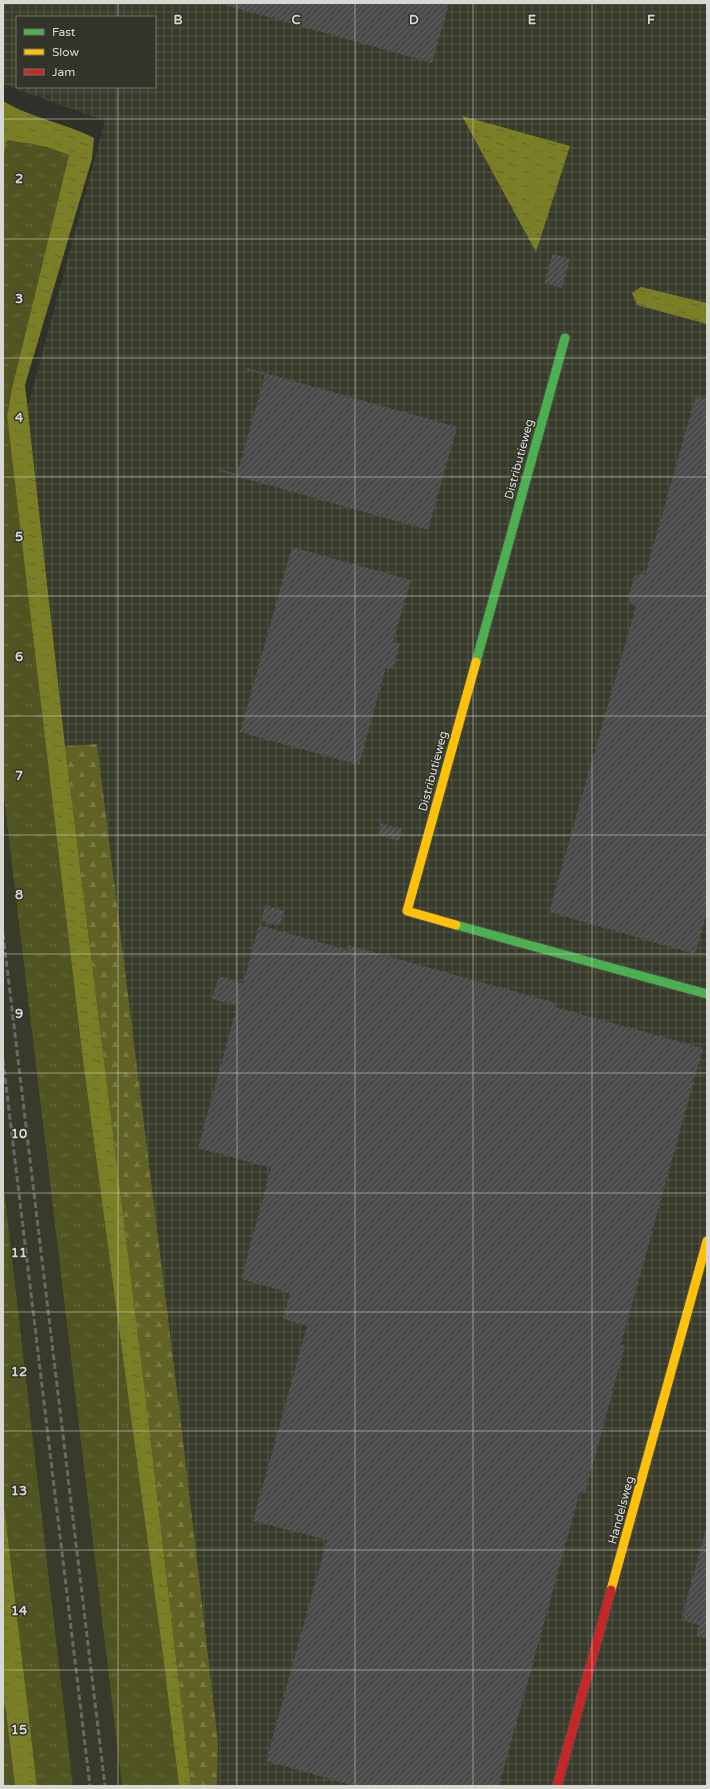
<svg xmlns="http://www.w3.org/2000/svg" width="710" height="1789" font-family="'Varela Round',sans-serif">
<defs>
<pattern id="industrial-grid" width="8" height="8" patternUnits="userSpaceOnUse"><rect width="8" height="8" fill="#383a2a"/><path d="M0 4h8M4 0v8" fill="none" stroke="#545648"/></pattern>
<pattern id="grass-tufts" width="24" height="20" patternUnits="userSpaceOnUse"><rect width="24" height="20" fill="#505421"/><path d="M3 7l-1-3M5 7V3M7 7l1-3M15 17l-1-3M17 17v-4M19 17l1-3" fill="none" stroke="#686c40"/></pattern>
<pattern id="forest-firs" width="22" height="20" patternUnits="userSpaceOnUse"><rect width="22" height="20" fill="#606324"/><path d="M5 1l3.5 6h-7zM16 11l3.5 6h-7z" fill="#767943"/></pattern>
<pattern id="water-ripples" width="26" height="14" patternUnits="userSpaceOnUse"><rect width="26" height="14" fill="#7a7f26"/><path d="M2 4q2-2 4 0t4 0M15 11q2-2 4 0t4 0" fill="none" stroke="#636630"/></pattern>
<pattern id="building-hatch" width="6" height="6" patternUnits="userSpaceOnUse"><rect width="6" height="6" fill="#4a4b4a"/><path d="M-1 1l2-2M0 6l6-6M5 7l2-2" fill="none" stroke="#636463"/></pattern>
</defs>
<rect width="100%" height="100%" fill="#30312b"/>
<path fill="#383a2a" d="M3,789L122,1786H73L3,1180Z"/>
<path fill="url(#industrial-grid)" fill-rule="evenodd" d="M3,3H707V1786H196L17,447L105,121L3,84ZM17,17H155V87H17Z"/>
<path fill="url(#grass-tufts)" d="M7,140L47,147L69,155L12,388L7,416L83,1061L162,1648L179,1786H122L3,789V159Z
M3,1180L73,1786H37L3,1497Z
M3,1705H5L15,1786H3Z"/>
<path fill="url(#forest-firs)" d="M97,744L181,1423L218,1742L217,1786H191L145,1392L65,746Z"/>
<path fill="url(#water-ripples)" d="M3,101C31,118 65,123 94,138L92,159L25,385L65,746L145,1392L191,1786H179L162,1648L83,1061L7,416L12,388L69,155L47,147L7,140L3,159Z
M462,116L570,146L536,252Z
M641,287L707,303V324L637,305L632,293Z
M3,1497L37,1786H15L5,1705H3Z"/>
<path fill="url(#building-hatch)" d="M218,3H449L432,63Z
M553,254L570,259L562,288L544,283Z
M247,368L457,427L428,530L218,471V469L237,474L265,375L246,370Z
M696,395L707,399V912L695,954L549,912L636,606L632,605L628,600L634,577L641,573L645,575Z
M292,547L411,580L393,642L400,644L393,669L386,667L359,765L240,732Z
M381,823L402,829L399,841L378,835Z
M265,905L284,911L280,926L261,921Z
M259,925L347,950L348,945L556,1003L555,1007L703,1048L621,1344L625,1346L585,1493L580,1492L499,1786H355L266,1761L327,1540L253,1521L307,1326L283,1319L290,1293L241,1279L271,1168L198,1148L237,1006L212,999L219,976L243,983Z
M707,1525V1639L696,1636L699,1625L681,1620Z"/>
<g fill="none" stroke-linecap="round" stroke-linejoin="round">
<g stroke="#4d4e4a" stroke-width="11">
<path id="fast" d="M476,662L565,338
M456,925L707,994"/>
</g>
<g stroke="#4d4e4a" stroke-width="11">
<path id="slow" d="M456,925L407,911L476,662
M611,1590L707,1241"/>
</g>
<g stroke="#4d4e4a" stroke-width="11">
<path id="jam" d="M557,1786L611,1590"/>
</g>
<use href="#fast" stroke="#4caf50" stroke-width="9"/>
<use href="#slow" stroke="#ffc107" stroke-width="9"/>
<use href="#jam" stroke="#c62828" stroke-width="9"/>
<path stroke="#686866" stroke-width="3" stroke-dasharray="6 3" stroke-linecap="butt" d="M3,934L105,1786
M3,1060L90,1786"/>
</g>
<path fill="none" stroke="#d7d8d2" stroke-width="1" stroke-opacity="0.55" d="M118,3V17M237,3V1786M355,3V1786M473,3V1786M592,3V1786M118,87V1786M3,119H707M3,239H707M3,358H707M3,477H707M3,596H707M3,716H707M3,835H707M3,954H707M3,1073H707M3,1193H707M3,1312H707M3,1431H707M3,1550H707M3,1670H707"/>
<g text-anchor="middle" stroke-width="3" stroke-linejoin="round" paint-order="stroke">
<g font-size="12" fill="#d7d8d2" stroke="#323329">
<text transform="translate(519 459) rotate(-75)" y="4">Distributieweg</text>
<text transform="translate(433 771) rotate(-75)" y="4">Distributieweg</text>
<text transform="translate(621 1510) rotate(-75)" y="4">Handelsweg</text>
</g>
</g>
<g font-size="13" text-anchor="middle" font-weight="bold" fill="#d7d8d2" stroke="#323329" stroke-width="3" stroke-linejoin="round" paint-order="stroke">
<text x="178" y="24">B</text>
<text x="296" y="24">C</text>
<text x="414" y="24">D</text>
<text x="532" y="24">E</text>
<text x="651" y="24">F</text>
<text x="19" y="183">2</text>
<text x="19" y="303">3</text>
<text x="19" y="422">4</text>
<text x="19" y="541">5</text>
<text x="19" y="661">6</text>
<text x="19" y="780">7</text>
<text x="19" y="899">8</text>
<text x="19" y="1018">9</text>
<text x="19" y="1138">10</text>
<text x="19" y="1257">11</text>
<text x="19" y="1376">12</text>
<text x="19" y="1495">13</text>
<text x="19" y="1615">14</text>
<text x="19" y="1734">15</text>
</g>
<rect width="710" height="1789" fill="none" stroke="#d7d8d2" stroke-width="8"/>
<rect x="16" y="16" width="140" height="72" fill="#323329" stroke="#74756d"/>
<rect x="24" y="29" width="20" height="6" fill="#4caf50" stroke="#74756d"/>
<text x="52" y="36" font-size="12" fill="#d7d8d2">Fast</text>
<rect x="24" y="49" width="20" height="6" fill="#ffc107" stroke="#74756d"/>
<text x="52" y="56" font-size="12" fill="#d7d8d2">Slow</text>
<rect x="24" y="69" width="20" height="6" fill="#c62828" stroke="#74756d"/>
<text x="52" y="76" font-size="12" fill="#d7d8d2">Jam</text>
</svg>
